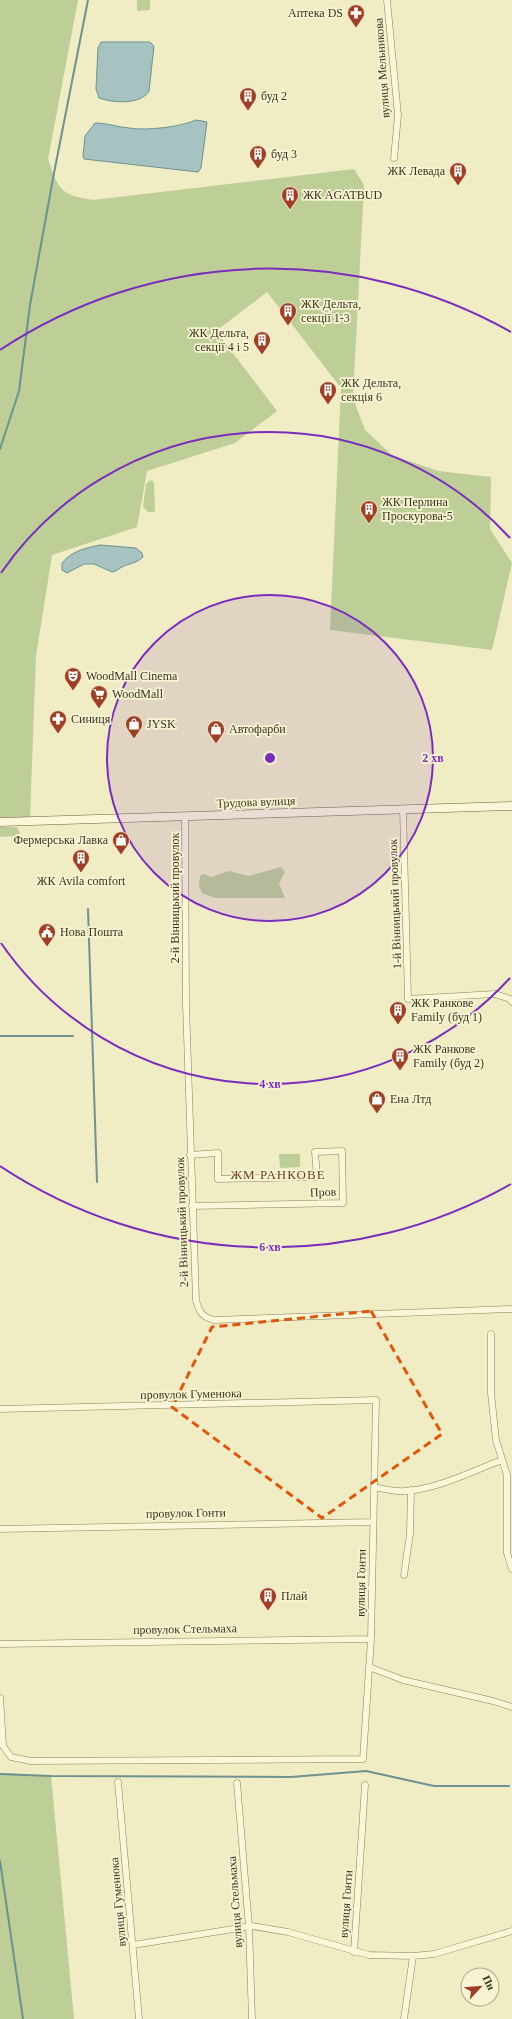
<svg xmlns="http://www.w3.org/2000/svg" width="512" height="2019" font-family="'Times New Roman',serif">
<rect width="100%" height="100%" fill="#f0ecc4"/>
<path fill="#bdcf97" d="M0,0H78L48,159C58,189 60,195 93,200L354,169L364,185L353,398L365,430L392,455L438,471L491,477L490,529L512,563L492,650L330,630L341,388L267,292L216,331L277,411L235,443L147,471L137,527L52,555L36,656L30,817L0,818Z
M137,0H150V10L137,11Z
M152,480L154,483L155,512H148L143,507L146,484L149,481Z
M0,827H17L20,833L16,836L0,837Z
M281,867L285,872L279,884L285,898H215L202,893L199,886L200,876L204,874L211,877L229,871L249,876Z
M279,1154H300V1167L280,1168Z
M0,1773L51,1776L74,2019H0Z"/>
<path fill="#a6c3c1" stroke="#6c9291" d="M101,42H150L154,46L149,91C141,105 113,103 99,98L96,89L98,48Z
M196,120L207,122L201,168L198,172L84,159L83,156L85,136L95,123C107,123 117,127 129,128C145,131 181,127 196,120Z
M100,545L136,548L142,553L143,557C137,563 131,563 124,566C119,568 118,571 112,572L94,564H84L67,573L62,570V563C72,551 85,548 100,545Z"/>
<g fill="none" stroke-linecap="round" stroke-linejoin="round">
<path stroke="#6c9291" stroke-width="2" d="M0,449L19,391L30,305L54,173L88,0
M88,909L97,1182
M0,1036H73
M0,1774L51,1776L291,1777L366,1771L434,1786H509
M0,1861L23,2019"/>
<g stroke="#8c7f59" stroke-width="7">
<path id="street" d="M387,0L398,115L394,158
M403,809L408,999L495,994L510,999L512,1002
M185,816L186,1005L196,1300C199,1312 202,1317 214,1320L512,1309
M190,1155L218,1153V1179L317,1177L315,1152L342,1151L343,1203L192,1206
M491,1334V1393L496,1440L507,1475V1553L512,1569
M0,1409L376,1400L371,1639L363,1759L31,1761L11,1757L3,1746L0,1698
M374,1487C384,1489 395,1492 405,1491C438,1489 472,1471 502,1460
M0,1529L373,1522
M404,1575L410,1534L411,1490
M0,1644L371,1639
M369,1667L403,1680L493,1701L512,1707
M118,1782L139,2019
M237,1783L249,1927L252,2019
M133,1945L252,1926L288,1932L369,1955L413,1956L434,1954L512,1931
M354,1952L365,1785
M404,2019L413,1956"/>
</g>
<g stroke="#6e603c" stroke-width="9">
<path id="secondary" d="M0,822L512,806"/>
</g>
<use href="#street" stroke="#faf7d8" stroke-width="6"/>
<use href="#secondary" stroke="#faf7d8" stroke-width="8"/>
</g>
<path fill="none" stroke="#df570d" stroke-width="3" stroke-dasharray="8 5" stroke-linejoin="round" d="M371,1311L442,1434L322,1518L172,1407L212,1327Z"/>
<circle cx="270" cy="758" r="163" fill="#7b2cbf" fill-opacity=".12"/>
<g fill="none" stroke="#7b2cbf" stroke-width="2">
<circle cx="270" cy="758" r="163"/>
<path d="M510 978A326 326 0 0 1 1 943M1 573A326 326 0 0 1 510 538"/>
<path d="M511 1184A489 489 0 0 1 0 1166M0 350A489 489 0 0 1 511 332"/>
</g>
<defs>
<g id="pharmacy-pin" transform="scale(0.9)"><path d="M0 17L-7.5 6A9.5 9.5 0 1 1 7.5 6Z" fill="#9e3f26" stroke="#f7f4d4"/><path d="M-2-6h4v4h4v4h-4v4h-4v-4h-4v-4h4Z" fill="#fff"/></g>
<g id="building-pin" transform="scale(0.9)"><path d="M0 17L-7.5 6A9.5 9.5 0 1 1 7.5 6Z" fill="#9e3f26" stroke="#f7f4d4"/><path d="M-4-6H4V6H1V3H-1V6H-4ZM-2.5-4.3h1.7v1.8h-1.7ZM.8-4.3h1.7v1.8H.8ZM-2.5-1h1.7V.8h-1.7ZM.8-1h1.7V.8H.8Z" fill="#fff"/></g>
<g id="theatre-pin" transform="scale(0.9)"><path d="M0 17L-7.5 6A9.5 9.5 0 1 1 7.5 6Z" fill="#9e3f26" stroke="#f7f4d4"/><path d="M-5-5.5Q0-4 5-5.5V0Q5 5 0 6Q-5 5-5 0ZM-3.3-2.5H-1v1.5H-3.3ZM1-2.5H3.3v1.5H1ZM-2.8 1Q0 5.5 2.8 1Z" fill="#fff"/></g>
<g id="supermarket-pin" transform="scale(0.9)"><path d="M0 17L-7.5 6A9.5 9.5 0 1 1 7.5 6Z" fill="#9e3f26" stroke="#f7f4d4"/><path d="M-6-5.5h2.5l.6 2H6L4.5 2H-2.5L-4.4-4H-6ZM-1.5 3.2a1.3 1.3 0 1 0 .1 0ZM3 3.2a1.3 1.3 0 1 0 .1 0Z" fill="#fff"/></g>
<g id="shop-pin" transform="scale(0.9)"><path d="M0 17L-7.5 6A9.5 9.5 0 1 1 7.5 6Z" fill="#9e3f26" stroke="#f7f4d4"/><path d="M-5-2.5h2.3a2.7 3.5 0 0 1 5.4 0H5L5.5 6h-11ZM-1.5-2.5h3a1.5 2.3 0 0 0-3 0Z" fill="#fff"/></g>
<g id="civic-pin" transform="scale(0.9)"><path d="M0 17L-7.5 6A9.5 9.5 0 1 1 7.5 6Z" fill="#9e3f26" stroke="#f7f4d4"/><path d="M-.6-6.5H3V-4.5H.6V-3L4-1V1h2V6H-6V1h2V-1L-.6-3ZM-1.2 2.5V6h2.4V2.5Z" fill="#fff"/></g>
</defs>
<g fill-rule="evenodd">
<use href="#pharmacy-pin" x="356" y="13"/>
<use href="#building-pin" x="248" y="96"/>
<use href="#building-pin" x="258" y="154"/>
<use href="#building-pin" x="458" y="171"/>
<use href="#building-pin" x="290" y="195"/>
<use href="#building-pin" x="288" y="311"/>
<use href="#building-pin" x="262" y="340"/>
<use href="#building-pin" x="328" y="390"/>
<use href="#building-pin" x="369" y="509"/>
<use href="#theatre-pin" x="73" y="676"/>
<use href="#supermarket-pin" x="99" y="694"/>
<use href="#pharmacy-pin" x="58" y="719"/>
<use href="#shop-pin" x="134" y="724"/>
<use href="#shop-pin" x="216" y="729"/>
<use href="#shop-pin" x="121" y="840"/>
<use href="#building-pin" x="81" y="858"/>
<use href="#civic-pin" x="47" y="932"/>
<use href="#building-pin" x="398" y="1010"/>
<use href="#building-pin" x="400" y="1056"/>
<use href="#shop-pin" x="377" y="1099"/>
<use href="#building-pin" x="268" y="1596"/>
</g>
<g text-anchor="middle" stroke-width="3.5" stroke-linejoin="round" paint-order="stroke">
<g font-size="12" fill="#3b321e" stroke="#f7f4d4" text-anchor="start">
<text x="343" y="17" text-anchor="end">Аптека DS</text>
<text x="261" y="100">буд 2</text>
<text x="271" y="158">буд 3</text>
<text x="445" y="175" text-anchor="end">ЖК Левада</text>
<text x="303" y="199">ЖК AGATBUD</text>
<text x="301" y="308">ЖК Дельта,<tspan x="301" dy="14">секції 1-3</tspan></text>
<text x="249" y="337" text-anchor="end">ЖК Дельта,<tspan x="249" dy="14">секції 4 і 5</tspan></text>
<text x="341" y="387">ЖК Дельта,<tspan x="341" dy="14">секція 6</tspan></text>
<text x="382" y="506">ЖК Перлина<tspan x="382" dy="14">Проскурова-5</tspan></text>
<text x="86" y="680">WoodMall Cinema</text>
<text x="112" y="698">WoodMall</text>
<text x="71" y="723">Синиця</text>
<text x="147" y="728">JYSK</text>
<text x="229" y="733">Автофарби</text>
<text x="108" y="844" text-anchor="end">Фермерська Лавка</text>
<text x="81" y="885" text-anchor="middle">ЖК Avila comfort</text>
<text x="60" y="936">Нова Пошта</text>
<text x="411" y="1007">ЖК Ранкове<tspan x="411" dy="14">Family (буд 1)</tspan></text>
<text x="413" y="1053">ЖК Ранкове<tspan x="413" dy="14">Family (буд 2)</tspan></text>
<text x="390" y="1103">Ена Лтд</text>
<text x="281" y="1600">Плай</text>
</g>
<g font-size="12" fill="#3b321e" stroke="#f7f4d4">
<text transform="translate(382 68) rotate(-94)" y="4">вулиця Мельникова</text>
<text transform="translate(256 802) rotate(-2)" y="4">Трудова вулиця</text>
<text transform="translate(175 898) rotate(-90)" y="4">2-й Вінницький провулок</text>
<text transform="translate(395 904) rotate(-92)" y="4">1-й Вінницький провулок</text>
<text transform="translate(323 1192) rotate(-2)" y="4">Пров</text>
<text transform="translate(182 1222) rotate(-92)" y="4">2-й Вінницький провулок</text>
<text transform="translate(191 1394) rotate(-1)" y="4">провулок Гуменюка</text>
<text transform="translate(186 1513) rotate(-1)" y="4">провулок Гонти</text>
<text transform="translate(361 1583) rotate(-89)" y="4">вулиця Гонти</text>
<text transform="translate(185 1629) rotate(-1)" y="4">провулок Стельмаха</text>
<text transform="translate(118 1902) rotate(-95)" y="4">вулиця Гуменюка</text>
<text transform="translate(235 1902) rotate(-94)" y="4">вулиця Стельмаха</text>
<text transform="translate(346 1904) rotate(-86)" y="4">вулиця Гонти</text>
</g>
<g font-size="13" letter-spacing="1" fill="#6a3c1b" stroke="#f7f4d4">
<text x="278" y="1179">ЖМ РАНКОВЕ</text>
</g>
</g>
<circle cx="270" cy="758" r="6" fill="#7b2cbf" stroke="#f7f4d4" stroke-width="2"/>
<g font-size="12" text-anchor="middle" font-weight="bold" fill="#7b2cbf" stroke="#f7f4d4" stroke-width="3.5" stroke-linejoin="round" paint-order="stroke">
<text x="433" y="762">2 хв</text>
<text x="270" y="1088">4 хв</text>
<text x="270" y="1251">6 хв</text>
</g>
<g transform="translate(480 1987) rotate(64)"><circle r="19" fill="#f7f4d4" stroke="#aca68b"/>
<path d="M0-3L7 15L0 10L-7 15Z" fill="#9e3f26"/>
<text y="-6" font-size="11" font-weight="bold" text-anchor="middle" fill="#3b321e">Пн</text>
</g>
</svg>
